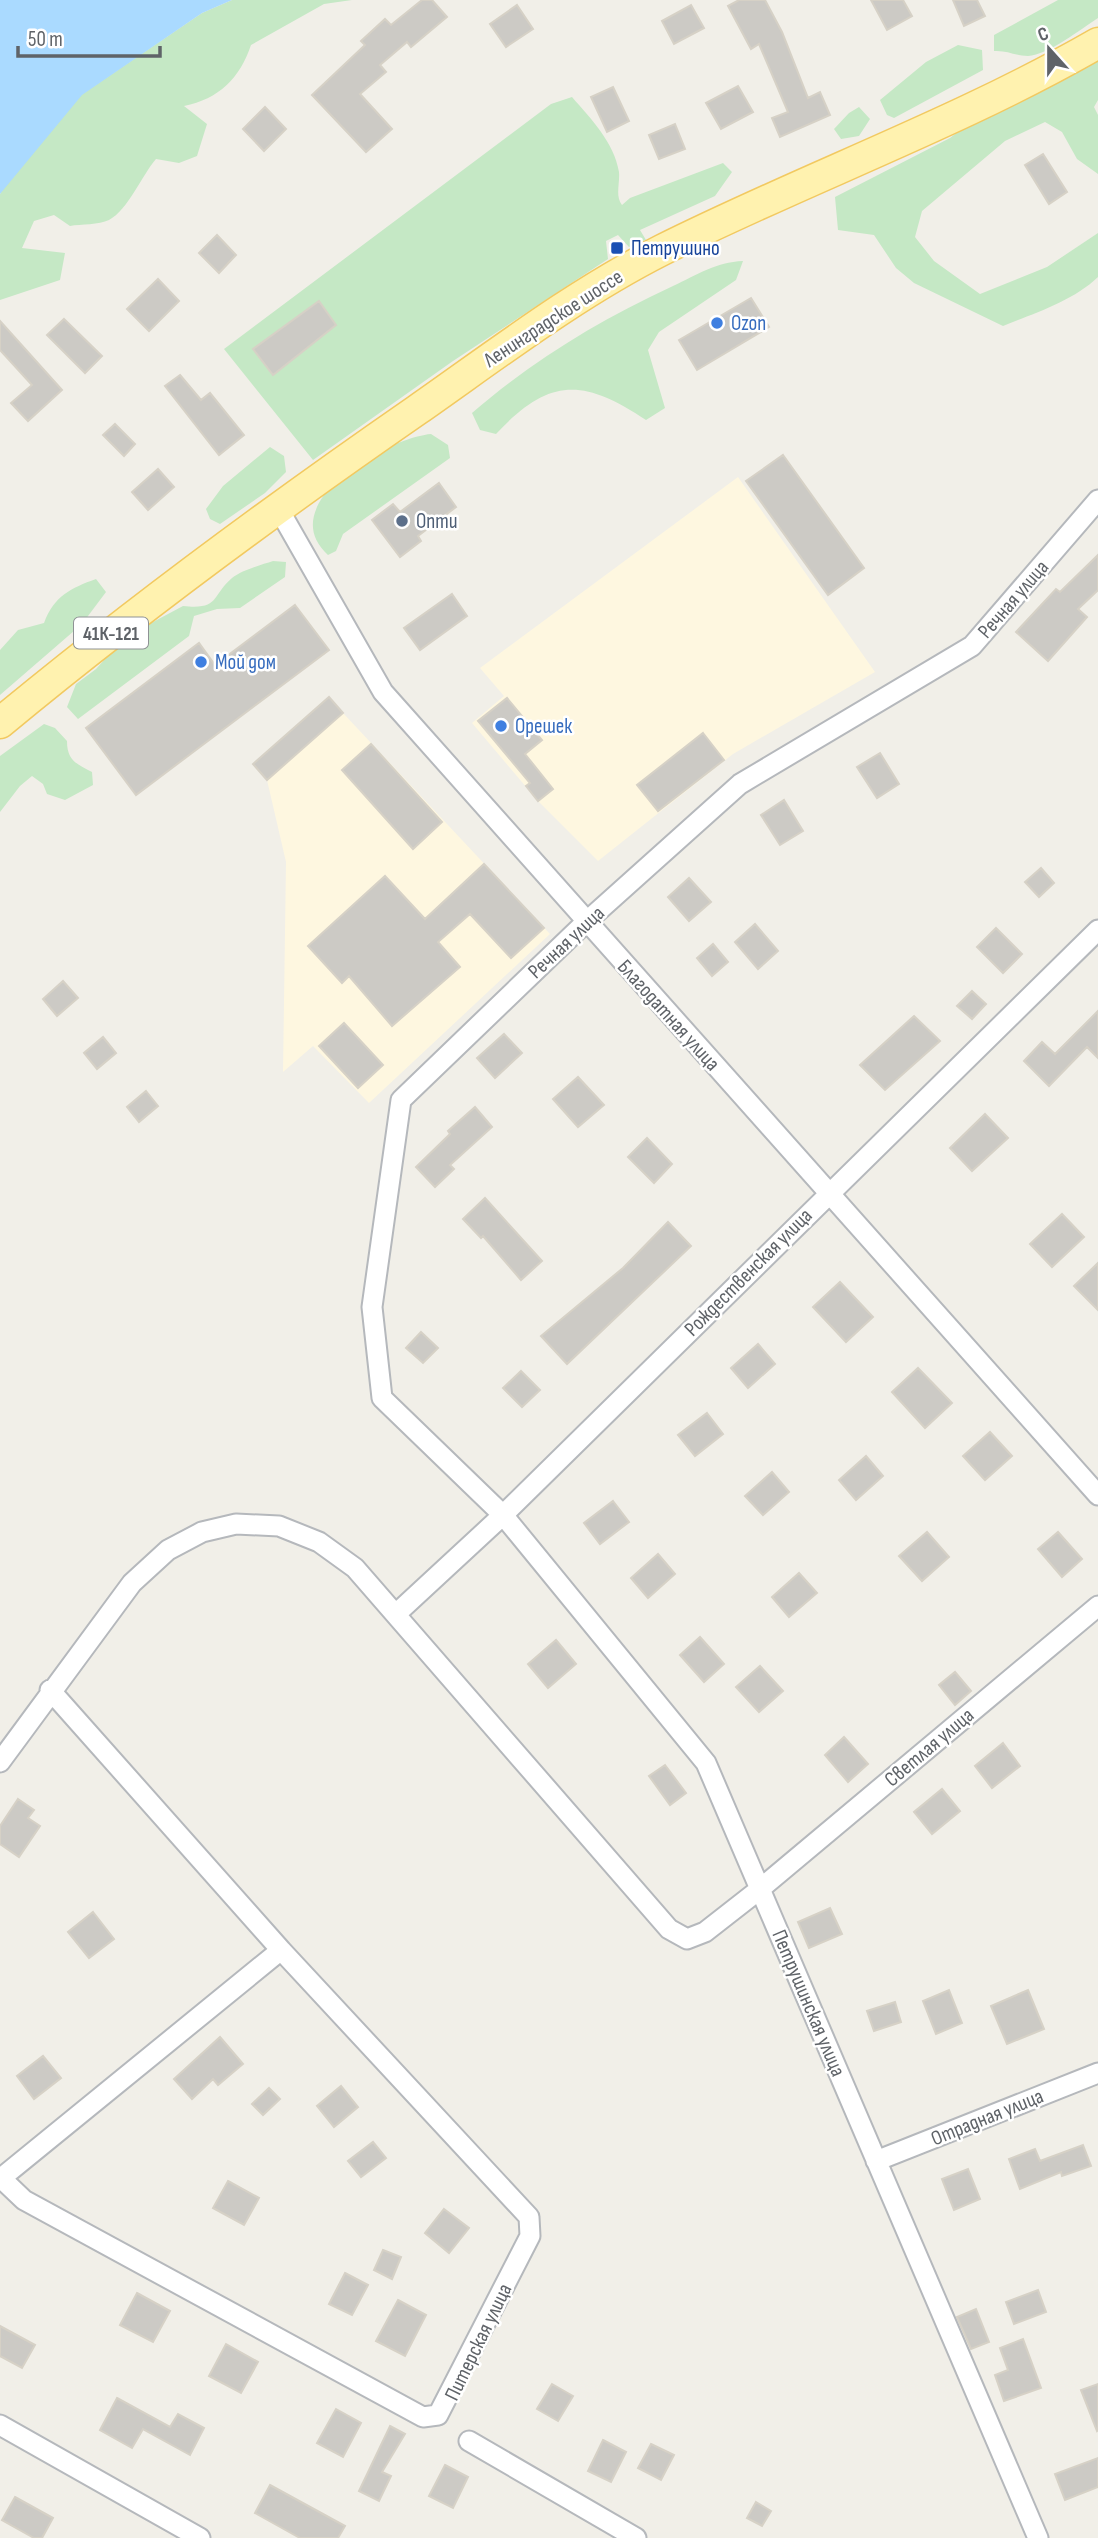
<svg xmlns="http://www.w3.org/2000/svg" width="1098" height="2538" font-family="'Sofia Sans Condensed',sans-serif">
<rect width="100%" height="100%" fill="#f1efe8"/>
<path fill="#fef7e0" d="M738,477L875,672L733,754L598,861L538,801L472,723L504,696L480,668Z
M343,713L550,934L369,1103L313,1046L283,1072L286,862L267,780Z"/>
<path fill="#c5e8c5" d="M232,0H352L324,4L251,45C240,78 219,99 184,106L207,124L197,156L179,163L156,159C142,175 128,210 109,220C99,225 81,224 70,226L54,215L34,221L22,248L65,253L60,280L0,300V194L7,183L81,95L202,13Z
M1058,0H1098V18C1081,29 1048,55 1028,56C1016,56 1007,50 994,51V35Z
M958,45L982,50L983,70L894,118L887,115L880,100L926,62Z
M1098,50V100L1094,107L1098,115V174L1077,159L1062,132L1045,122L1005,141L922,211L915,237L934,261L980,294L1047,267L1098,233V277C1073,301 1035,313 1003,326L914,283L896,268L874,235L838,230L835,197L950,138L981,114Z
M572,97C591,119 614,142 619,172C620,184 615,196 622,205L630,198L723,163L732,172L715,196L640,230L646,240L629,247L618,235L606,241L608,259L453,361L313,460L224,349L551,104Z
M859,107L870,119L859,136L841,139L834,129L849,113Z
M743,261L736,280L659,332L648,350L665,408L646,420C583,378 549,377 496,434L480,430L472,413C535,359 598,321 673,286C697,275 716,262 743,261Z
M431,434L448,445L450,458L343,534L336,551L328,555C272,504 386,438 431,434Z
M270,447L284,456L286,472L265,493L220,524L210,519L206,509L223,486Z
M273,561L286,562L285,577L240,608L217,609L194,616L189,636L78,719L67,707L76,684L96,669L125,637L183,606C220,610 211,596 232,578C242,570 261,565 273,561Z
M96,579L106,592L82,624L0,695V650L18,630L44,623C54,596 71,588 96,579Z
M44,724L55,728L67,741C67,761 77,764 92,772L93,785L65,800L47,794L43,784L32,776L20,786L0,812V756Z"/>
<path fill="#aadaff" d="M0,0H232L202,13L82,95L0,194Z"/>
<path fill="#cccac5" stroke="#d6d1c6" stroke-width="2" d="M422,0H432L447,17L411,47L407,42L380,65L386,72L360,94L392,129L366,152L312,95L365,45L361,41L385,19L391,25Z
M739,0H765L782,32L808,98L820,92L830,115L780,137L772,118L788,112L759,44L751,49L728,6Z
M871,0H903L912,16L887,30Z
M953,0H977L985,16L964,26Z
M517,5L533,29L506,47L490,24Z
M691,5L704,28L674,44L662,21Z
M738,86L753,112L721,129L706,103Z
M613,87L629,121L607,132L591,97Z
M265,107L286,129L264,151L243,129Z
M675,124L685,149L659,159L649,135Z
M1043,154L1067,192L1049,204L1025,165Z
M217,235L236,255L219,273L199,253Z
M158,279L179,301L149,331L127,309Z
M751,298L769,327L697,370L679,340Z
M319,301L336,325L273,375L253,349Z
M64,319L102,356L85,373L47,335Z
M0,321L62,390L28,421L11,403L32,385L0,350Z
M180,375L201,400L210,393L244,435L219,455L165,386Z
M115,424L135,444L124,456L103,435Z
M783,455L864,568L828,595L746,481Z
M158,469L174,487L148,510L132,492Z
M439,483L456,507L418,536L421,541L400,557L372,520L393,504L400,512Z
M1098,555V590L1078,609L1087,617L1048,661L1016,632L1056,589L1060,592Z
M452,594L467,616L420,650L404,628Z
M295,605L329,650L136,795L86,728L199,643L215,665Z
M329,697L343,713L267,780L253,764Z
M507,698L542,740L525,754L553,789L538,801L526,786L530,783L478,721Z
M703,733L724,760L658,811L637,785Z
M371,744L442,822L413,849L342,770Z
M880,753L899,784L877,798L857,767Z
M784,800L803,831L780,845L761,815Z
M484,864L544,928L511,958L470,914L438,942L460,967L392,1026L349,976L342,983L308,946L385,876L425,919Z
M1041,868L1054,883L1039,897L1025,882Z
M689,878L711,902L689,921L668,897Z
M755,924L778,951L758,969L735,942Z
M996,928L1022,954L1003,973L977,947Z
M713,944L728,962L712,976L697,958Z
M63,981L78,998L57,1016L43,999Z
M972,991L986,1004L972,1019L957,1006Z
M1098,1011V1058L1087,1047L1049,1086L1024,1061L1042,1042L1055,1054Z
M914,1016L940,1041L885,1090L860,1065Z
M344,1023L383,1065L358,1088L319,1046Z
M504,1034L522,1053L495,1078L477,1058Z
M103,1037L116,1053L97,1069L84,1053Z
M578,1077L604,1105L578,1127L553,1099Z
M146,1091L158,1106L139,1122L127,1107Z
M475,1107L492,1127L450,1165L454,1169L435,1187L416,1167L450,1134L448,1131Z
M985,1114L1008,1138L972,1171L950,1148Z
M647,1138L672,1164L654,1183L628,1157Z
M485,1198L542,1261L521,1280L483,1236L481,1238L463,1219Z
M1062,1214L1084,1237L1052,1267L1030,1244Z
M668,1222L691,1246L567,1364L541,1336L623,1268Z
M1098,1263V1310L1074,1286Z
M840,1282L873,1317L846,1342L813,1307Z
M421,1332L438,1348L423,1363L406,1348Z
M758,1344L775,1364L748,1388L731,1368Z
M918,1368L952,1403L925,1428L892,1392Z
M521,1371L540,1390L522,1407L503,1388Z
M707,1413L723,1434L695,1456L678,1435Z
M990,1432L1012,1456L985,1480L963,1456Z
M866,1456L883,1476L856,1500L839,1480Z
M772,1472L789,1492L763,1515L745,1496Z
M613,1501L629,1522L600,1544L584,1523Z
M927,1532L949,1557L922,1581L899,1556Z
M1058,1532L1082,1559L1062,1577L1038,1549Z
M658,1554L675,1574L648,1598L631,1578Z
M799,1573L817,1593L789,1617L772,1597Z
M700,1637L724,1664L704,1682L680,1655Z
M556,1640L576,1664L548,1688L528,1664Z
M760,1666L783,1691L759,1712L736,1687Z
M955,1672L971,1691L955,1705L939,1685Z
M844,1737L868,1764L848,1782L825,1755Z
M1003,1743L1020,1766L992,1788L975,1766Z
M665,1765L686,1793L670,1805L649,1776Z
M942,1789L960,1811L932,1834L914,1812Z
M18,1799L34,1810L28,1818L40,1826L19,1857L0,1844V1826Z
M830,1908L842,1934L809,1948L798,1922Z
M93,1912L114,1939L89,1958L68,1932Z
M949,1990L962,2023L936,2034L923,2001Z
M1028,1990L1044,2029L1007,2044L991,2006Z
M895,2002L901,2022L874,2031L867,2011Z
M220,2037L243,2064L218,2085L213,2079L192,2099L174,2079Z
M43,2056L61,2078L34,2099L17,2076Z
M341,2086L358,2107L334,2127L317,2106Z
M269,2088L280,2099L263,2115L252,2104Z
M373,2142L386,2158L361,2177L348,2161Z
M1083,2145L1091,2166L1062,2176L1061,2172L1020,2189L1009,2159L1035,2149L1040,2161Z
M968,2169L980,2199L954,2210L942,2179Z
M228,2181L259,2198L244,2225L213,2208Z
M444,2209L469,2228L449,2253L425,2233Z
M383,2250L401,2257L392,2279L374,2270Z
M345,2273L368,2285L352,2315L329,2304Z
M1038,2290L1046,2312L1014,2324L1006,2302Z
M137,2293L170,2311L153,2342L120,2325Z
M398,2300L426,2315L405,2356L376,2341Z
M976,2309L989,2342L971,2349L957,2317Z
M0,2326L35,2345L22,2368L0,2356Z
M1023,2339L1041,2388L1004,2401L995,2375L1008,2370L1000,2348Z
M226,2344L258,2362L241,2393L209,2376Z
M552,2384L573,2396L558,2421L537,2409Z
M1098,2384V2430L1097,2431L1081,2390Z
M117,2398L170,2427L178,2414L204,2428L190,2455L143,2429L132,2448L100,2430Z
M336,2409L361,2423L343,2457L317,2443Z
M390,2426L405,2434L382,2472L391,2476L379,2501L359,2491Z
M603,2440L626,2452L611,2482L588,2471Z
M651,2444L674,2455L661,2480L638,2468Z
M1098,2458V2487L1065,2500L1055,2474Z
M445,2465L468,2477L453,2508L429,2496Z
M270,2485L345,2526L338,2538H300L255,2513Z
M15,2497L53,2518L42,2538H34L2,2520Z
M756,2502L771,2511L762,2526L747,2518Z"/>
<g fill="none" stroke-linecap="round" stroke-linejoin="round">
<g stroke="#b5b8bc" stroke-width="23">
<path id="minor" d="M278,508L383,692L1098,1495
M396,1614L503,1515L1098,930
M0,1762L132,1583L168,1550L202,1532L236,1524L279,1526L319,1542L355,1568L669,1929L687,1939L705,1932L760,1889L1098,1606
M876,2161L1098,2073
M1,2178L24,2200L423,2417L438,2415L530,2236L529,2217L281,1950
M0,2179L281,1950L50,1690
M0,2425L200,2538
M469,2441L636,2538
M1038,2538L706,1763L503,1515L382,1398L372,1307L401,1100L586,922L740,784L972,646L1098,500"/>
</g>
<g stroke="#f2c960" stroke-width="33">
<path id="primary" d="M0,723C134,612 274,509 417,410C497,354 575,294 662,250C806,178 959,123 1098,43"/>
</g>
<use href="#minor" stroke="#fff" stroke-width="19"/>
<use href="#primary" stroke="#fff2af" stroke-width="30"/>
</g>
<rect fill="#1a4fb4" stroke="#fff" stroke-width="2.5" x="610" y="241" width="14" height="14" rx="3.5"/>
<g fill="#3f7fe0" stroke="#fff" stroke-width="2.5">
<circle cx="717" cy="323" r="7"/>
<circle cx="201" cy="662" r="7"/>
<circle cx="501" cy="726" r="7"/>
</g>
<circle fill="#5c6f8a" stroke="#fff" stroke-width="2.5" cx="402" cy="521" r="7"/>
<g text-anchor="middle" stroke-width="5" stroke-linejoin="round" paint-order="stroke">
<rect fill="#fff" stroke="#8f9295" stroke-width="2" x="74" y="617.5" width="74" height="31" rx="5"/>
<g font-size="19" font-weight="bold" fill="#5f6368">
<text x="111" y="640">41К-121</text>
</g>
<g font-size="21" fill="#164399" stroke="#fff" text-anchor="start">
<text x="631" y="255">Петрушино</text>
</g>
<g font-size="21" fill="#5f6368" stroke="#fff">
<text transform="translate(553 318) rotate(-33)" y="7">Ленинградское шоссе</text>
<text transform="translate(1013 599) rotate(-49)" y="7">Речная улица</text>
<text transform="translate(566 942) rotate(-43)" y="7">Речная улица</text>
<text transform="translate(669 1015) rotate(48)" y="7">Благодатная улица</text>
<text transform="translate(748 1272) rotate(-45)" y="7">Рождественская улица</text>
<text transform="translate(929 1747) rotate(-40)" y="7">Светлая улица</text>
<text transform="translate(809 2003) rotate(67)" y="7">Петрушинская улица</text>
<text transform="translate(987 2117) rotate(-22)" y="7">Отрадная улица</text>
<text transform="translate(478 2342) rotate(-64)" y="7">Питерская улица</text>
</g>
<g font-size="21" fill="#366cbe" stroke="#fff" text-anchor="start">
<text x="731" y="330">Ozon</text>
<text x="215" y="669">Мой дом</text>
<text x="515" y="733">Орешек</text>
</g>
<g font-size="21" fill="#4e5e75" stroke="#fff" text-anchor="start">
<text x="416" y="528">Опти</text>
</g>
</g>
<g transform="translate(1049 49) rotate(339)" stroke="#ffffff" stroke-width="5" paint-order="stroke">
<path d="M0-5L12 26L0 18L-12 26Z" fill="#5f6368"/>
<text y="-10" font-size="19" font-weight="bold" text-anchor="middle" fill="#5f6368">С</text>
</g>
<path d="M18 46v10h142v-10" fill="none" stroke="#5f6368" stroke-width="3.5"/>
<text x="28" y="46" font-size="21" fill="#5f6368" stroke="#ffffff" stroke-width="5" paint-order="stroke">50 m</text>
</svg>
